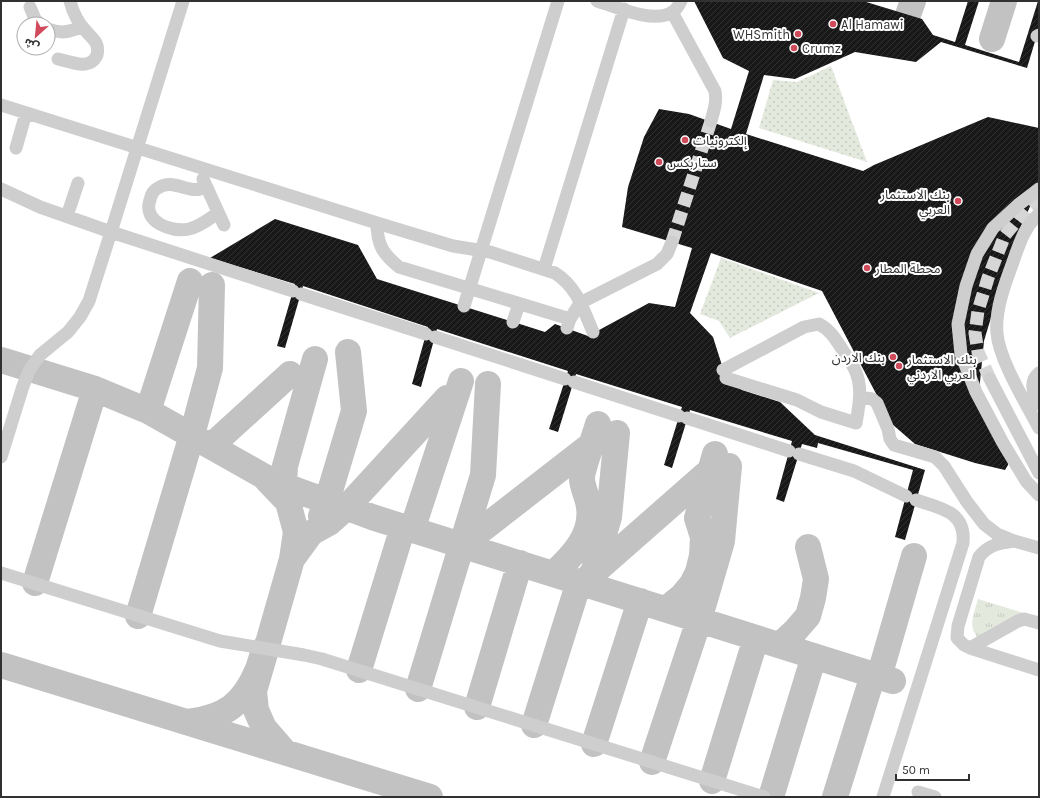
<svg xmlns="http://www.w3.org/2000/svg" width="1040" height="798" font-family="Karla,'Noto Sans Arabic',sans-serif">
<defs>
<pattern id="grass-tufts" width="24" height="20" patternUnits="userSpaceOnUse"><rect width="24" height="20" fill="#e4e9de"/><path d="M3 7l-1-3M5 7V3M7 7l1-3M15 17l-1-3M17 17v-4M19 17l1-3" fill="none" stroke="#c4c8bf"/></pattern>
<pattern id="park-dots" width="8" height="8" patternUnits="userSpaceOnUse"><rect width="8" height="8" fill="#e4e9de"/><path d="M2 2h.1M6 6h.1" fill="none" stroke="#c4c8bf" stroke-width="1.8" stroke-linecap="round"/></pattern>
<pattern id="building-hatch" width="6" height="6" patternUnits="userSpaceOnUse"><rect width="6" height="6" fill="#181818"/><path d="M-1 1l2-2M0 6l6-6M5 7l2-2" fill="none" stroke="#313131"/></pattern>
</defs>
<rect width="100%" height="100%" fill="#fff"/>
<path fill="url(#grass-tufts)" d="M978,599L1027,614L979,639C967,627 974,614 978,599Z"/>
<path fill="url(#park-dots)" d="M831,66L867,162L759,128L773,80L797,82Z
M721,258L819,293L730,338L719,321L700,314Z"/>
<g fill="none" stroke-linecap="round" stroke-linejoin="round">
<path stroke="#c2c2c2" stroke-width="26" d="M909,12L913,1
M992,39L1004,1
M1,360L95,389L148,411L265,477C299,494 337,503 372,517L893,681
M148,411L190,281
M211,446L290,374
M267,480L288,502L296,532L292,559L268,643
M288,502L284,487L285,466L315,359
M321,516L327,501L354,411L348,352
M412,530L461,381
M462,545L592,444
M292,559L311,533L329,523L347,507L447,398
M593,573L609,517L617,433
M553,574C572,557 593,535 589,507C588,498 583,489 582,480C581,472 595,435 598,424
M35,583L95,389
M582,583L706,474
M666,609L682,596L692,584L698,572L702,556L703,537L697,518L715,454
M138,616L192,435L210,368L212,285
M780,645L795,631L808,616L813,598L816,579L808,547
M1,665C144,710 287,752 430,797
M359,670L403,527
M879,677L914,556
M418,689L483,475L488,384
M477,707L520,563
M188,722C225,717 243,705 258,669C261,660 263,651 268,643L254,691L256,710L264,728L284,751
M534,725L579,582
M594,744L640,601
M652,762L699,620L722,541L729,466
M712,781L756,638
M771,797L814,656
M835,797L873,675"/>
</g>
<path fill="url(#building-hatch)" d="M694,1H863L922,19L933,35L955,42L968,1H979L965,45L1019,62L1038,1H1039V28L1027,68L941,42L916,62L855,52L795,79L764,75L746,134L863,171L874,165L988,117L1039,128V196L1033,200L1013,244L984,341L979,392L1010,447L1008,465L1005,470L975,463L915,444L892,424L822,291L711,253L690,313L713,337L726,378L742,390L780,402L815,435L925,470L905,540L895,537L913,470L818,443L817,448L802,444L784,502L776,499L792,441L690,410L672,468L664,465L682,407L576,374L558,432L549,429L568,371L437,329L421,387L412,384L428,327L303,286L285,348L277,346L295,284L210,258L275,219L358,245L377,279L545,332L555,324L588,336L649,303L675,307L692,248L622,227L628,187L644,137L659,109L689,114L731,129L749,71L723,58Z"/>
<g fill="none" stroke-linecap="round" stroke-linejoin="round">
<path stroke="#d6d6d6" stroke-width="13" stroke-dasharray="13 6" stroke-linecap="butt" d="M672,242L711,121
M990,379L978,352L975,333L978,311L988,278L1005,235L1026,209L1039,199"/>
<path stroke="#cecece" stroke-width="13" d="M597,1C617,7 651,23 671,13C675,11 679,5 681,1
M30,7L35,19L40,24
M672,12L715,91C717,102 714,110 711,121
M48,29C61,34 69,32 81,27
M1037,36L1039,35
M58,59C71,62 90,71 97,55C98,51 98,47 96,43C94,39 89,35 86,31C77,22 73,13 70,1
M1,105L377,223L453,246L490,252L555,273C577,287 583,309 593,332
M16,148L26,113
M203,179L224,225
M205,187C189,196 174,177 158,188C154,190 151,195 150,200C142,222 172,233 189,229C199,227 209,219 218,213
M1,189L40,207L111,232L183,1
M1039,189L1018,205L993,228L977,254L966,286L958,324L961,354L976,392L1003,443L1026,481L1039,495
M1039,214C1024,227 1019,245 1013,262C1005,284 995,309 997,333C999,360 1026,403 1039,428
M67,216L78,183
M377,223C377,245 383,254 399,267L570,319
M544,269L624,9
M301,294L426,334
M464,306L558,1
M513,322L519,304
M567,328L570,319L580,303L657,264L667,254L672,242
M435,337L565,379
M723,370L804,327L819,324C830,330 835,338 842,349C846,356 852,363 855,370C863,387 859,406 856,423L821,412L797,400L726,378
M1039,373C1028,382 1034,394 1039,404
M990,379L1039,473
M574,382L679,416
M860,397L872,399L877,403L888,429L890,439L894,445L935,457L944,466L967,502L984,524L997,534L1014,541L1039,548
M687,418L789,451
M799,454L854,471L906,496
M1,457L23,386L30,369L40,355L68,332L80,317L89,301L111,232L293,291
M1014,541C999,543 988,545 979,557L958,626L957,638L964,645L970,648L1039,670
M1,573L220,641L304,655L322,659L764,797
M970,648L1018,621L1024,619L1039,623
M918,792L935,797
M883,797L963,543C966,511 940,508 916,500"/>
</g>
<g fill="#d14a5b" stroke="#fff" stroke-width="1.5">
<circle cx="833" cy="24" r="4"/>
<circle cx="798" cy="34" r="4"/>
<circle cx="794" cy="48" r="4"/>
<circle cx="685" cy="140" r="4"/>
<circle cx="659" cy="162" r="4"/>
<circle cx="958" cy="201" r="4"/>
<circle cx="867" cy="268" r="4"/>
<circle cx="893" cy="357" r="4"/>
<circle cx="899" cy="366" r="4"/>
</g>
<g text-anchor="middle" stroke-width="4" stroke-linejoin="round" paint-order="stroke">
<g font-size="13" fill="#313131" stroke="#fff" text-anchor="start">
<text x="841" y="29">Al Hamawi</text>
<text x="790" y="39" text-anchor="end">WHSmith</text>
<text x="802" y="53">Crumz</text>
<text x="693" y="145">إلكترونيات</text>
<text x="667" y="167">ستاربكس</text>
<text x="950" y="199" text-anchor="end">بنك الاستثمار<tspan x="950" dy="15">العربي</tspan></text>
<text x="875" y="273">محطة المطار</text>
<text x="885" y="362" text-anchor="end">بنك الاردن</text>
<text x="907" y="364">بنك الاستثمار<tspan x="907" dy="15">العربي الاردني</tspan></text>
</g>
</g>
<rect width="1040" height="798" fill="none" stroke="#313131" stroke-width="4"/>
<g transform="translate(36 36) rotate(207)"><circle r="19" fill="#ffffff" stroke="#adadad"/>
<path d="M0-3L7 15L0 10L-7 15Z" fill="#d14a5b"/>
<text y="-6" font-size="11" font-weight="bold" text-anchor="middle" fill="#313131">ش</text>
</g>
<path d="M896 774v6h73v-6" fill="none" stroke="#313131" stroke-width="2"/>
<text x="902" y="774" font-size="12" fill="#313131" stroke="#ffffff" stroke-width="3" paint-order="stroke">50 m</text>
</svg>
